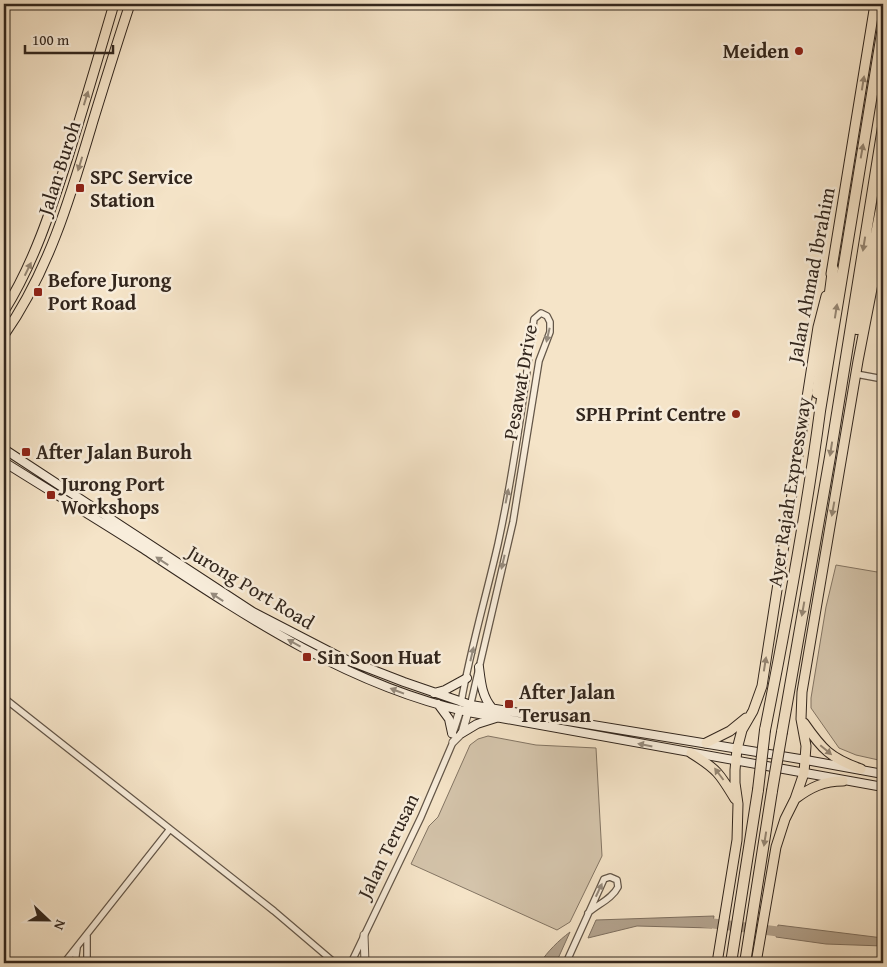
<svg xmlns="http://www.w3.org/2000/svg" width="887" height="967" font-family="'Gentium Book Plus',serif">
<rect width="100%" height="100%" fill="#f5e4c8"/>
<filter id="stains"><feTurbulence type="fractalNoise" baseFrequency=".004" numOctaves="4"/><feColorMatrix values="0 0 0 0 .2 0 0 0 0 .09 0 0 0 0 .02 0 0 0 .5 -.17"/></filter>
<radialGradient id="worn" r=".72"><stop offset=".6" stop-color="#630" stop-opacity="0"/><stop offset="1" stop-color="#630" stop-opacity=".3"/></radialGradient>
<path fill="#d4c4ab" stroke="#837564" d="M836,565L883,573V761L856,755L839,748L811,708V698L826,607Z
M488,736L536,745L596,748L602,856L570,922L557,930L411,864L429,826L438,817L470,745L478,739Z"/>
<path fill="#b3a38e" stroke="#7f7161" d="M714,916L712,928L637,926L588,938L596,920Z
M778,925L883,938V946L826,944L776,937Z
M570,932L556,963H540C548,951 558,941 570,932Z"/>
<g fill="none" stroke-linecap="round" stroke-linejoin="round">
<path stroke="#b3a38e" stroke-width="10" d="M701,922L790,933"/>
<g stroke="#635648" stroke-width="8">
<path id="minor" d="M856,374L883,379
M4,698L274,911L335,963
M461,703C470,650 486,597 498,544C514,470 524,394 534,319L541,313L547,316L550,322V332L539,361L513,522L470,707
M64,963L170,829
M75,963L77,948
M87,963V936
M351,963L421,817L453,742
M566,963L604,879L610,877L617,880L618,887C612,899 598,904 588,913"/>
</g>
<g stroke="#635648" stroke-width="9">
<path id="tertiary" d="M452,734L460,710
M453,742L462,733L468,712
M364,935L365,963"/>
</g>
<g stroke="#32261d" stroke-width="10">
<path id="secondary" d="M4,449L253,612L342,658L404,682L471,705L806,760L883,774
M4,462C50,491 97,519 142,548C245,616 347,685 468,712L883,787
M479,667C481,683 482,696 492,708
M434,693L445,690L467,678
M438,704L449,719L452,733
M462,733L477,724L496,718"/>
</g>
<g stroke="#32261d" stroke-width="11">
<path id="primary" d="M831,274L875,4
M804,723C822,749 830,758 861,769
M706,743L730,731L746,718
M691,753C717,769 720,774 735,799
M795,799C811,787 824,781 843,781
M717,963L737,840L738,804L735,783V770L737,749L742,730L753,711L762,686L818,327L826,296
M756,963L776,847L785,819L795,799L804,773L806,746L801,719L802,692L858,361L883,232"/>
</g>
<g stroke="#32261d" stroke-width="11">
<path id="trunk" d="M4,311C34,263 51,210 68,157C84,106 99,55 114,4
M4,335C49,271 71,195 93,121C105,82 117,43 130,4"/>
</g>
<g stroke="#32261d" stroke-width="12">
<path id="motorway" d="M857,329L883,199
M817,393L833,269
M765,730C786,624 806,518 820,411L883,27
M782,732L830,457L883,127
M731,963L758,790
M745,963L772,791"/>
</g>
<use href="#minor" stroke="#f8eddb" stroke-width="5.5"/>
<use href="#tertiary" stroke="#f8eddb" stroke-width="7"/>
<use href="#secondary" stroke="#f8eddb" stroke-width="8"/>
<use href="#primary" stroke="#f5e4c8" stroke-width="9"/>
<use href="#trunk" stroke="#f5e4c8" stroke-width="9"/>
<use href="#motorway" stroke="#f5e4c8" stroke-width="10"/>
<g stroke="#32261d" stroke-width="12" stroke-linecap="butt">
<path id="motorway-bridge" d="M758,790L765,730
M772,791L782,732"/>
</g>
<use href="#motorway-bridge" stroke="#f5e4c8" stroke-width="10"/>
</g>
<defs><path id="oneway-solid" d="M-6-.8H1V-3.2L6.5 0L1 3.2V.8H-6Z" transform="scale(1.25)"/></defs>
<g fill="#948572">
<use href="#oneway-solid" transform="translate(863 83) rotate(-81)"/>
<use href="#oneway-solid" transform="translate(86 98) rotate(-73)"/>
<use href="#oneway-solid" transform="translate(862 151) rotate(-80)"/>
<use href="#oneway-solid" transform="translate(80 164) rotate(107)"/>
<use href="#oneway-solid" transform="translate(864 244) rotate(99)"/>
<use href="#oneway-solid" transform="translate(28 269) rotate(-64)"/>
<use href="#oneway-solid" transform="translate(836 311) rotate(-81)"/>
<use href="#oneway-solid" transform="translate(831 449) rotate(99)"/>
<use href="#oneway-solid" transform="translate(833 509) rotate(100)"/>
<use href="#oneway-solid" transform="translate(803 609) rotate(100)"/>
<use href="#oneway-solid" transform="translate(765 664) rotate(-81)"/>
<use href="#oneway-solid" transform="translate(826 750) rotate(40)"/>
<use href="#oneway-solid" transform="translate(719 774) rotate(-127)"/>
<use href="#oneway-solid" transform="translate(765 839) rotate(99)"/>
</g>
<g fill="#958a7c">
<use href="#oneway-solid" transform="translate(548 335) rotate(103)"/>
<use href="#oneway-solid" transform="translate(507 496) rotate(-79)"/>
<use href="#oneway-solid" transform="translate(162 561) rotate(-147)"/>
<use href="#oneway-solid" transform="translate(503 562) rotate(103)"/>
<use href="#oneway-solid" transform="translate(217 597) rotate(-147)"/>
<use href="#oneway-solid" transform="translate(294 643) rotate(-151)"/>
<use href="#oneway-solid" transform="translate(472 654) rotate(-77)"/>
<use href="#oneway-solid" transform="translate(397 691) rotate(-159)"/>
<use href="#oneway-solid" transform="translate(645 745) rotate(-169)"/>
<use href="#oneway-solid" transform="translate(599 890) rotate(-65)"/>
</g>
<g fill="#8f2418" stroke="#f8eddb" stroke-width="2">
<circle cx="799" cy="51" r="5"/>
<rect x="75" y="183" width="10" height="10" rx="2.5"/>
<rect x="33" y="287" width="10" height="10" rx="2.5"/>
<circle cx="736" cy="414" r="5"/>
<rect x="21" y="447" width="10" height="10" rx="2.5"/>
<rect x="46" y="490" width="10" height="10" rx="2.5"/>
<rect x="302" y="652" width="10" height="10" rx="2.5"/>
<rect x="504" y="699" width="10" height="10" rx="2.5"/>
</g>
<g text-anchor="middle" stroke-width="5" stroke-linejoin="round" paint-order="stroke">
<g font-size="20" font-weight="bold" fill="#32261d" stroke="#f8eddb" text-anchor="start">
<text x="789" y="58" text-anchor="end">Meiden</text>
<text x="90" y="184">SPC Service<tspan x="90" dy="23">Station</tspan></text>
<text x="48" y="287">Before Jurong<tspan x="48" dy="23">Port Road</tspan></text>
<text x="726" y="421" text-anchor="end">SPH Print Centre</text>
<text x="36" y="459">After Jalan Buroh</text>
<text x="61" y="491">Jurong Port<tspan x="61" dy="23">Workshops</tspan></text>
<text x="317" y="664">Sin Soon Huat</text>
<text x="519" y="699">After Jalan<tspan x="519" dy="23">Terusan</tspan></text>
</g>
<g font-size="20" fill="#32261d" stroke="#f8eddb">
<text transform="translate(59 168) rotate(-72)" y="7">Jalan Buroh</text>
<text transform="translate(811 275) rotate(-79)" y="7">Jalan Ahmad Ibrahim</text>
<text transform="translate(520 382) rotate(-80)" y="7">Pesawat Drive</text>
<text transform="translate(789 492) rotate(-81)" y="7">Ayer Rajah Expressway</text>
<text transform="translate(251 587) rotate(31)" y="7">Jurong Port Road</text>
<text transform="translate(388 846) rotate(-64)" y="7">Jalan Terusan</text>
</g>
</g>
<rect width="887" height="967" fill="none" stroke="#f5e4c8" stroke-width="20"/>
<rect x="5" y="5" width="877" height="957" fill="none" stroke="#32261d" stroke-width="2.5"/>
<rect x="10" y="10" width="867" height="947" fill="none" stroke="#32261d"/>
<g transform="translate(48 920) rotate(112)" stroke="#f8eddb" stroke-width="4" paint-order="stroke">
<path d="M0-4L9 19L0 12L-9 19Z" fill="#32261d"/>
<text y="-8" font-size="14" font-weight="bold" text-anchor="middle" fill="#32261d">N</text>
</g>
<path d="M25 45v8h88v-8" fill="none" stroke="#32261d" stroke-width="2.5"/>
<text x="32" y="45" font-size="15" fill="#32261d" stroke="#f8eddb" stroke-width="4" paint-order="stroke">100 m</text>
<rect width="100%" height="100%" filter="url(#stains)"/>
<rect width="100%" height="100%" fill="url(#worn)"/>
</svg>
